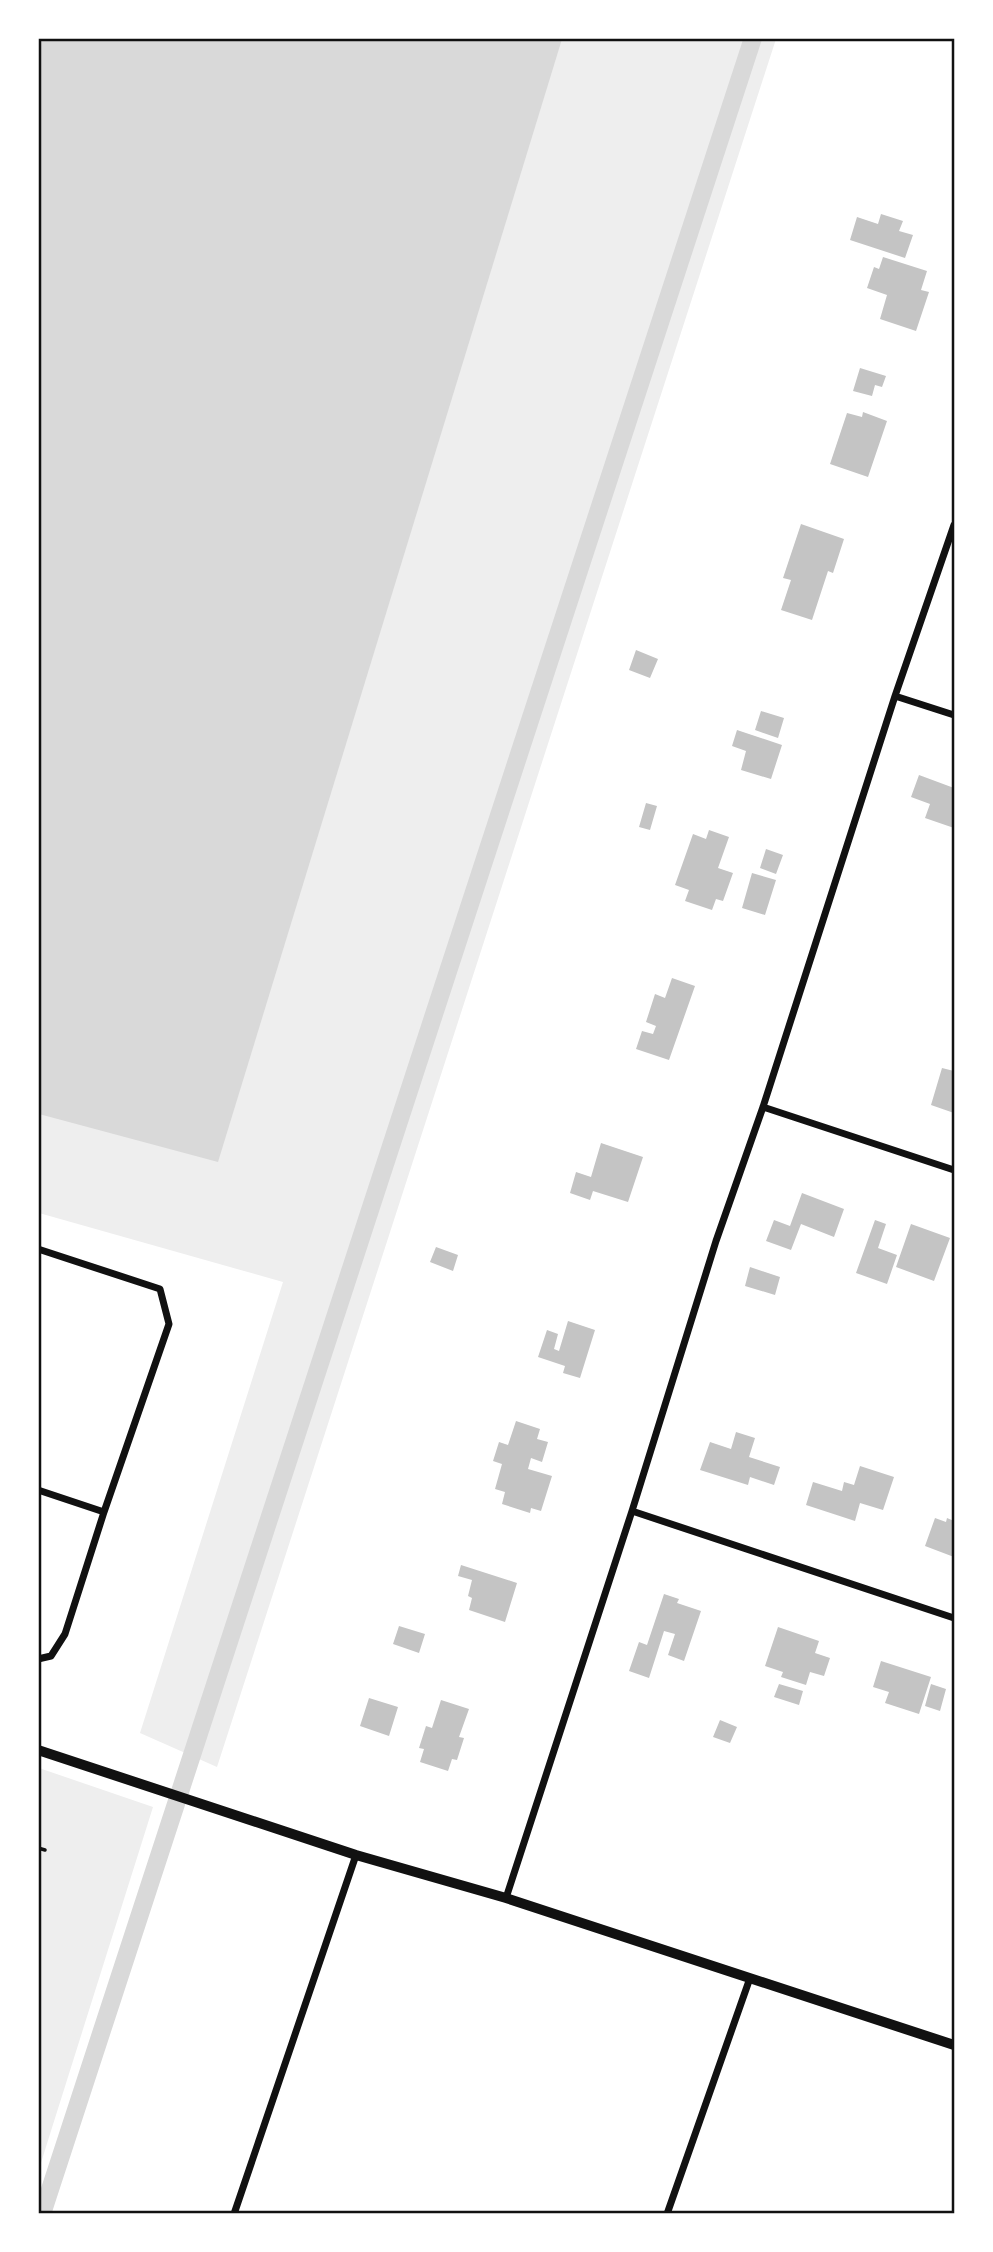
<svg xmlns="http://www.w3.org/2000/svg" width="993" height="2252" font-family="'PT Sans Narrow',sans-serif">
<rect width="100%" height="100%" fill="#fff"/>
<path fill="#eee" d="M38,39H776L217,1767L140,1733L283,1282L39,1213Z
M39,1768L153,1807L39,2169Z"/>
<path fill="#d9d9d9" d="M38,39H562L218,1162L39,1114Z"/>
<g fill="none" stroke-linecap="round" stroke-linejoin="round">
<path stroke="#d9d9d9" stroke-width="18" d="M42,2214L753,38"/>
</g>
<path fill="#c4c4c4" d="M881,214L903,221L899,231L913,235L905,258L850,240L857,217L878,224Z
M883,257L927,271L921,290L929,292L916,331L880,319L887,295L867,288L874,267L879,269Z
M860,368L886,376L882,387L875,385L872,396L853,391Z
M863,412L887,421L868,477L830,464L847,413L862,417Z
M801,524L844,539L833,573L828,571L812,620L781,610L791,580L783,578Z
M636,650L658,659L650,678L629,670Z
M761,711L784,718L778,738L755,730Z
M737,730L782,745L771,779L741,770L746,751L732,746Z
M919,775L954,788V828L925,818L930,804L911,797Z
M646,803L657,806L650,830L639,827Z
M709,830L729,837L718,868L733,873L723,901L716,899L712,910L685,901L689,890L675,885L693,834L706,839Z
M766,849L783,855L776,874L760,868Z
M752,873L776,880L765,915L742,908Z
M672,978L695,986L669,1060L636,1049L642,1031L653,1034L656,1026L646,1022L655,994L665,998Z
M942,1068L954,1071V1113L931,1105Z
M601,1143L643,1157L628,1202L593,1191L590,1200L570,1193L576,1172L591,1177Z
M802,1193L844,1209L834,1237L801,1224L791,1250L766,1241L774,1220L790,1226Z
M875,1220L886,1224L878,1248L897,1255L887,1284L856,1273Z
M911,1224L950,1238L934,1281L896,1267Z
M436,1247L458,1255L453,1271L430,1262Z
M750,1267L780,1277L775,1295L745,1286Z
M568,1321L595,1330L580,1378L563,1373L565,1366L538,1357L547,1330L558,1334L554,1349L559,1351Z
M516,1421L540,1429L537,1439L548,1442L542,1462L531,1458L528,1469L552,1476L541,1511L531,1508L530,1513L502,1504L505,1492L495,1489L502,1464L493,1461L499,1442L508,1445Z
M736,1432L755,1438L749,1457L780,1467L774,1485L750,1477L748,1485L700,1470L710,1442L731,1449Z
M860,1466L894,1477L883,1510L860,1503L855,1521L806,1505L813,1482L842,1491L844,1482L854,1485Z
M935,1518L946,1522L947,1518L954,1521V1557L925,1546Z
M461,1565L517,1583L505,1622L469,1610L472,1598L468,1596L472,1580L458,1576Z
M664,1594L679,1599L677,1603L701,1611L684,1661L668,1655L675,1634L664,1631L649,1678L629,1671L639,1642L647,1645Z
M399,1626L425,1634L419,1653L393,1644Z
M778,1627L819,1641L815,1653L830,1658L824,1676L810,1672L806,1685L781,1677L783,1672L765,1666Z
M881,1661L931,1677L919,1714L885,1703L889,1692L873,1687Z
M779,1684L803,1691L799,1705L774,1697Z
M931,1684L946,1689L940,1711L925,1706Z
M369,1698L398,1707L389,1736L360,1726Z
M441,1700L469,1709L459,1737L464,1738L457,1760L452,1759L448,1771L420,1762L424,1749L419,1748L426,1726L432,1728Z
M720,1720L737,1727L730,1743L713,1737Z"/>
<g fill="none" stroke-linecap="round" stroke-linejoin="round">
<path stroke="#111" stroke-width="3.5" d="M38,1848L45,1850"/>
<path stroke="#111" stroke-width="7" d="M895,696L954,715
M763,1107L954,1170
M38,1249L160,1289L169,1324L104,1512L65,1634L51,1656L38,1659
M38,1490L104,1512
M632,1511L954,1618
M506,1898L632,1511L716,1241L763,1107L895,696L954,525
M234,2214L356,1855
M667,2214L750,1978"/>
<path stroke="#111" stroke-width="10" d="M38,1750L356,1855L506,1898L954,2045"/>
</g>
<rect width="993" height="2252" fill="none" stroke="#ffffff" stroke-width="80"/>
<rect x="40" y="40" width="913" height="2172" fill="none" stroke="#111" stroke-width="2.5"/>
</svg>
